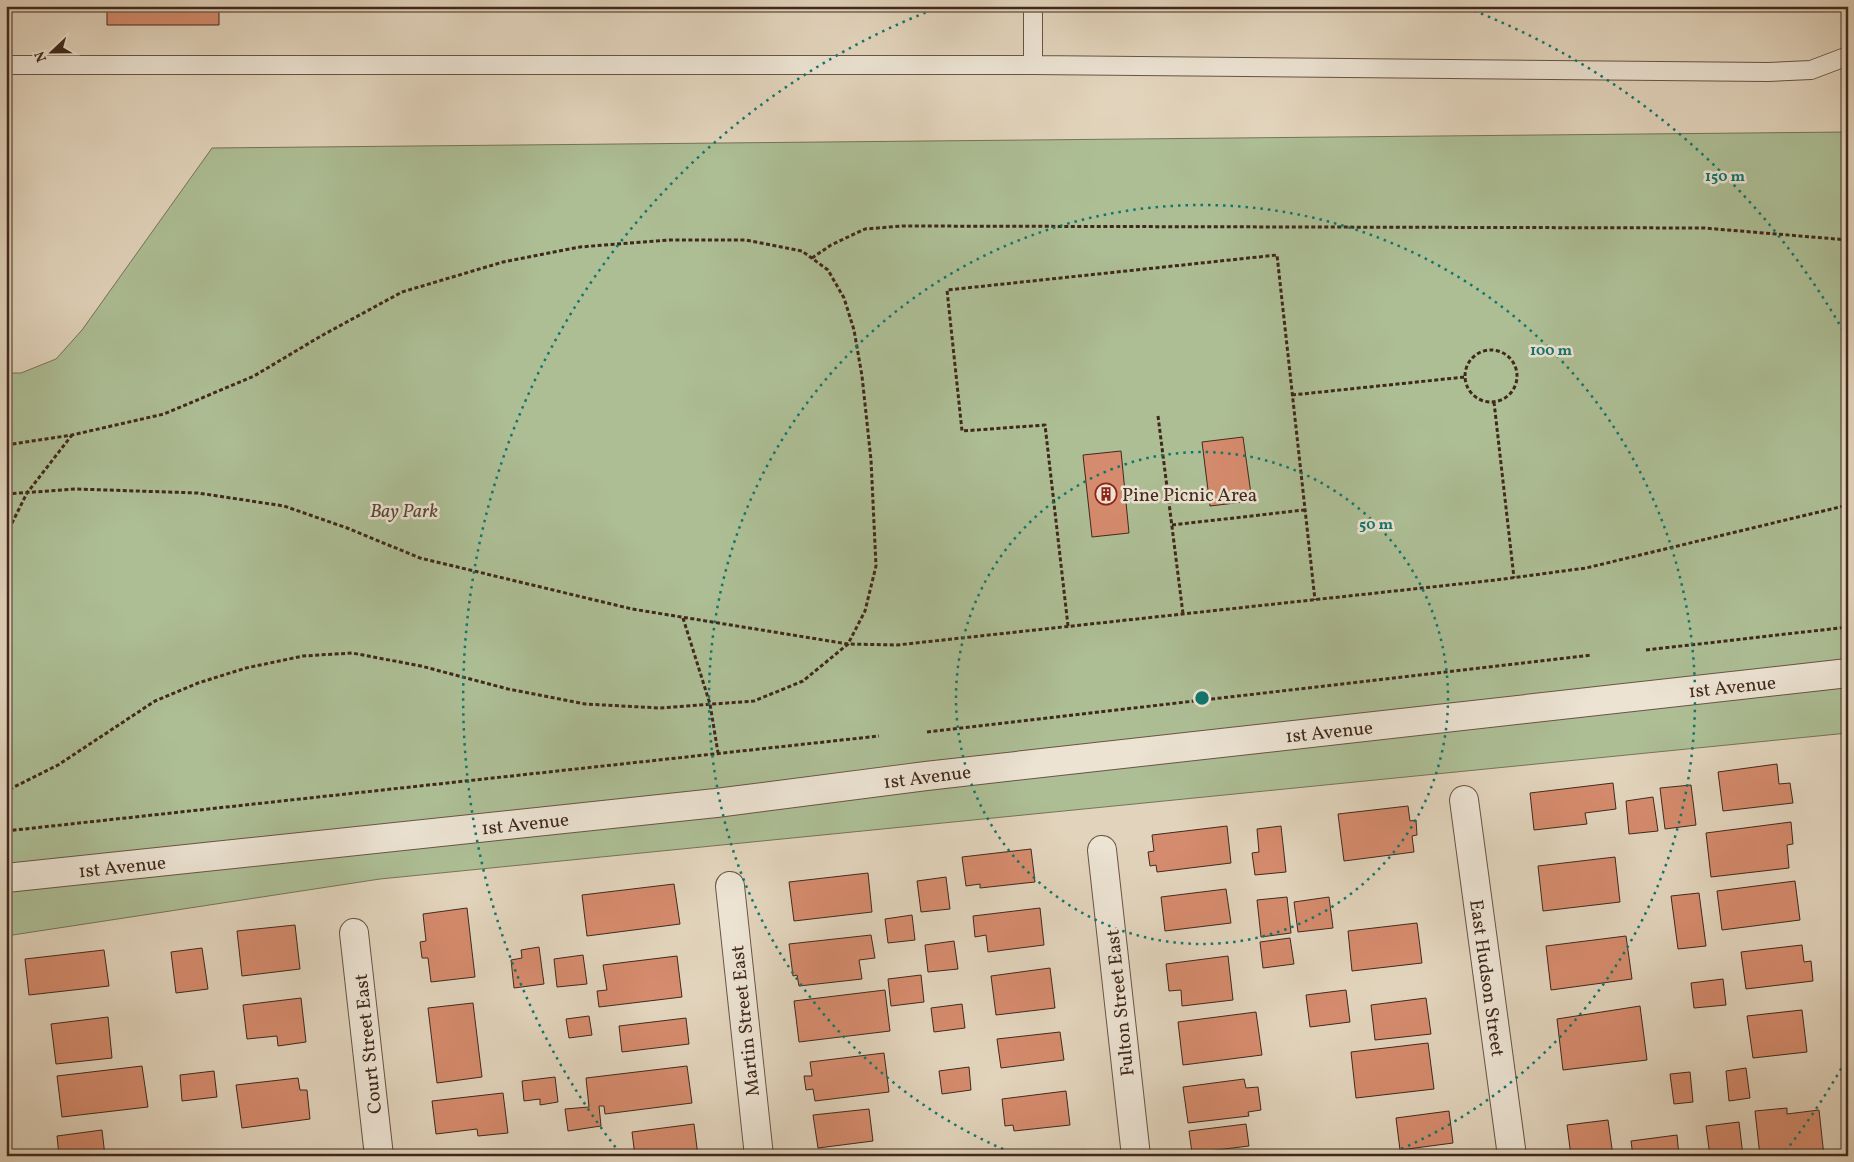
<svg xmlns="http://www.w3.org/2000/svg" width="1854" height="1162" font-family="Vollkorn,serif">
<rect width="100%" height="100%" fill="#e2d4bc"/>
<filter id="stains"><feTurbulence type="fractalNoise" baseFrequency=".004" numOctaves="4"/><feColorMatrix values="0 0 0 0 .2 0 0 0 0 .09 0 0 0 0 .02 0 0 0 .5 -.17"/></filter>
<radialGradient id="worn" r=".72"><stop offset=".6" stop-color="#630" stop-opacity="0"/><stop offset="1" stop-color="#630" stop-opacity=".3"/></radialGradient>
<path fill="#adbe95" stroke="#767458" d="M1848,132V733L380,879L6,936V373H21L56,359L82,330L212,148Z"/>
<path fill="#d58b6d" stroke="#40291c" d="M107,6H313V8L219,7V25H107Z
M1243,437L1252,501L1210,506L1202,442Z
M1121,451L1129,533L1092,537L1083,455Z
M1777,764L1779,784L1790,783L1793,803L1723,811L1718,772Z
M1613,783L1616,809L1585,813L1587,824L1534,830L1530,793Z
M1691,785L1696,825L1665,829L1660,788Z
M1653,797L1658,831L1629,834L1626,801Z
M1408,806L1410,821L1416,820L1417,835L1412,836L1414,852L1344,861L1338,814Z
M1791,822L1793,844L1787,845L1789,868L1711,877L1706,833Z
M1227,826L1231,863L1157,872L1156,865L1150,866L1148,852L1154,851L1152,835Z
M1281,826L1286,872L1255,875L1252,853L1259,852L1257,829Z
M1031,849L1035,882L980,888V884L966,886L962,857Z
M1615,857L1620,902L1543,911L1538,866Z
M868,873L872,912L794,921L789,882Z
M946,877L950,909L921,912L917,881Z
M1795,881L1800,920L1722,930L1717,891Z
M674,884L680,924L587,936L582,895Z
M1226,889L1231,923L1165,931L1161,897Z
M1699,893L1706,946L1678,949L1671,896Z
M1287,897L1291,933L1261,937L1257,900Z
M1329,897L1333,928L1298,932L1294,902Z
M467,908L475,977L431,982L428,958H422L420,942L426,941L423,914Z
M1040,908L1044,945L988,952L986,935L975,937L973,916Z
M912,915L915,940L888,943L885,919Z
M1417,923L1422,963L1352,971L1348,931Z
M295,925L300,969L242,976L237,931Z
M871,935L875,958L859,960L862,979L799,986L797,975L793,976L789,944Z
M1626,936L1632,979L1551,990L1546,946Z
M1290,938L1294,964L1263,968L1260,942Z
M954,941L958,969L928,972L925,945Z
M1802,945L1804,962L1811,961L1813,981L1746,989L1741,952Z
M539,947L544,984L514,988L511,960L522,958L521,950Z
M202,948L208,989L176,993L171,952Z
M104,950L109,986L29,995L25,959Z
M583,955L587,984L557,987L554,959Z
M677,956L682,997L599,1007L597,991L607,990L603,965Z
M1228,956L1233,1000L1182,1006L1181,990L1169,991L1166,964Z
M1050,968L1055,1008L996,1015L991,976Z
M921,975L924,1002L891,1006L888,979Z
M1723,979L1726,1005L1694,1008L1691,983Z
M885,990L890,1031L799,1042L794,1001Z
M1346,990L1350,1022L1310,1027L1306,995Z
M301,998L306,1042L278,1046L277,1036L247,1039L243,1005Z
M1426,998L1431,1034L1375,1040L1371,1005Z
M473,1003L482,1077L437,1083L428,1008Z
M962,1004L965,1028L934,1032L931,1008Z
M1640,1006L1647,1060L1563,1070L1557,1019Z
M1802,1010L1807,1052L1753,1058L1747,1016Z
M1256,1012L1262,1055L1183,1065L1178,1022Z
M589,1016L592,1035L569,1038L566,1019Z
M108,1017L112,1058L56,1064L51,1024Z
M686,1018L689,1044L622,1052L619,1026Z
M1060,1032L1064,1060L1001,1068L997,1039Z
M1428,1043L1434,1089L1356,1098L1351,1052Z
M884,1053L889,1092L815,1101L813,1089L806,1090L804,1076H812L810,1062Z
M142,1066L148,1107L62,1117L57,1076Z
M687,1066L692,1103L605,1114L604,1106H599L601,1126L568,1131L565,1109L589,1107L586,1078Z
M969,1067L971,1090L942,1094L939,1071Z
M1746,1068L1750,1098L1729,1101L1726,1071Z
M214,1071L217,1097L182,1101L180,1075Z
M1690,1072L1693,1102L1674,1104L1670,1074Z
M555,1077L558,1102L540,1105V1099L524,1101L522,1081Z
M298,1078L300,1090H307L310,1119L242,1128L236,1085Z
M1244,1079L1246,1088L1258,1087L1261,1110L1248,1112L1249,1116L1188,1123L1183,1087Z
M1066,1091L1070,1125L1014,1131L1013,1125L1005,1126L1002,1099Z
M503,1093L508,1133L478,1136L477,1129L436,1134L432,1101Z
M1787,1108V1114L1819,1110L1824,1156H1760L1755,1111Z
M869,1109L873,1141L818,1148L813,1115Z
M1449,1111L1453,1143L1400,1150L1396,1118Z
M1608,1120L1613,1156H1571L1567,1125Z
M1739,1122L1743,1156H1710L1706,1126Z
M694,1124L698,1156H635L632,1132Z
M1246,1124L1249,1146L1192,1153L1189,1131Z
M102,1130L105,1156H59L57,1136Z
M1677,1135L1679,1156H1633L1631,1141Z
M1084,1150L1085,1156H1038Z
M1312,1152V1156H1283Z"/>
<g fill="none" stroke-linecap="round" stroke-linejoin="round">
<g stroke="#685444" stroke-width="20">
<path id="lane" d="M1033,6V65
M6,65H1033L1768,72L1811,70L1848,56"/>
</g>
<g stroke="#685444" stroke-width="30">
<path id="street" d="M1464,800L1512,1156
M1102,850L1136,1156
M6,878L716,803L926,776L1848,673
M730,886L759,1156
M354,933L379,1156"/>
</g>
<path stroke="#40291c" stroke-width="3" stroke-dasharray="4 2.5" stroke-linecap="butt" d="M812,258L831,245L865,229L903,226L1704,228L1848,240
M1465 376a26 26 0 1 1 52 0a26 26 0 1 1-52 0Z
M1292,395L1465,377
M1494,402L1514,578
M1158,416L1183,614
M6,445L72,435L164,414L254,376L321,336L402,292L503,262L580,247L669,240H746L802,251L828,270L844,298L854,330L862,376L871,460L876,566L865,611L848,644L803,681L754,701L660,708L585,704L508,689L421,666L352,653L303,656L246,668L198,683L155,701L58,765L6,791
M6,494L76,489L198,493L284,506L347,528L420,558L632,609L848,644L897,645L1496,580L1586,568L1848,505
M1172,525L1304,510
M6,535L27,493L72,435
M683,618L710,704L718,753
M1068,626L1045,425L962,431L947,290L1277,255L1315,600
M1646,650L1848,627
M927,732L1592,655
M6,831L879,736"/>
<use href="#lane" stroke="#ece3d3" stroke-width="18"/>
<use href="#street" stroke="#ece3d3" stroke-width="28"/>
</g>
<g fill="none" stroke="#0f766e" stroke-width="2.5" stroke-dasharray="2.5 5">
<circle cx="1202" cy="698" r="246"/>
<path d="M1017 1155A493 493 0 1 1 1387 1155"/>
<path d="M1845 1062A739 739 0 0 1 1784 1153M620 1153A739 739 0 0 1 937 8M1467 8A739 739 0 0 1 1845 334"/>
</g>
<defs>
<g id="building-ring" transform="scale(1.125)"><circle r="9.5" fill="#ece3d3" stroke="#8f2418" stroke-width="1.5"/><path d="M-4-6H4V6H1V3H-1V6H-4ZM-2.5-4.3h1.7v1.8h-1.7ZM.8-4.3h1.7v1.8H.8ZM-2.5-1h1.7V.8h-1.7ZM.8-1h1.7V.8H.8Z" fill="#8f2418"/></g>
</defs>
<g fill-rule="evenodd">
<use href="#building-ring" x="1106" y="494"/>
</g>
<g text-anchor="middle" stroke-width="5" stroke-linejoin="round" paint-order="stroke">
<g font-size="19" fill="#40291c" stroke="#ece3d3" text-anchor="start">
<text x="1122" y="501">Pine Picnic Area</text>
</g>
<g font-size="19" font-style="italic" fill="#564734" stroke="#ece3d3">
<text x="404" y="517">Bay Park</text>
</g>
<g font-size="19" fill="#40291c" stroke="#ece3d3">
<text transform="translate(1732 686) rotate(-6)" y="7">1st Avenue</text>
<text transform="translate(1329 731) rotate(-6)" y="7">1st Avenue</text>
<text transform="translate(927 776) rotate(-7)" y="7">1st Avenue</text>
<text transform="translate(525 823) rotate(-6)" y="7">1st Avenue</text>
<text transform="translate(122 866) rotate(-6)" y="7">1st Avenue</text>
<text transform="translate(1488 978) rotate(82)" y="7">East Hudson Street</text>
<text transform="translate(1119 1003) rotate(-96)" y="7">Fulton Street East</text>
<text transform="translate(744 1021) rotate(-96)" y="7">Martin Street East</text>
<text transform="translate(367 1044) rotate(-96)" y="7">Court Street East</text>
</g>
</g>
<circle cx="1202" cy="698" r="8" fill="#0f766e" stroke="#ece3d3" stroke-width="2.5"/>
<g font-size="15" text-anchor="middle" font-weight="bold" fill="#0f766e" stroke="#ece3d3" stroke-width="5" stroke-linejoin="round" paint-order="stroke">
<text x="1725" y="181">150 m</text>
<text x="1551" y="355">100 m</text>
<text x="1376" y="529">50 m</text>
</g>
<rect width="1854" height="1162" fill="none" stroke="#e2d4bc" stroke-width="25"/>
<rect x="8" y="8" width="1839" height="1147" fill="none" stroke="#40291c" stroke-width="2.5"/>
<rect x="12" y="12" width="1829" height="1137" fill="none" stroke="#40291c"/>
<g transform="translate(52 52) rotate(248)" stroke="#ece3d3" stroke-width="4" paint-order="stroke">
<path d="M0-4L9 19L0 12L-9 19Z" fill="#40291c"/>
<text y="-8" font-size="14" font-weight="bold" text-anchor="middle" fill="#40291c">N</text>
</g>
<rect width="100%" height="100%" filter="url(#stains)"/>
<rect width="100%" height="100%" fill="url(#worn)"/>
</svg>
